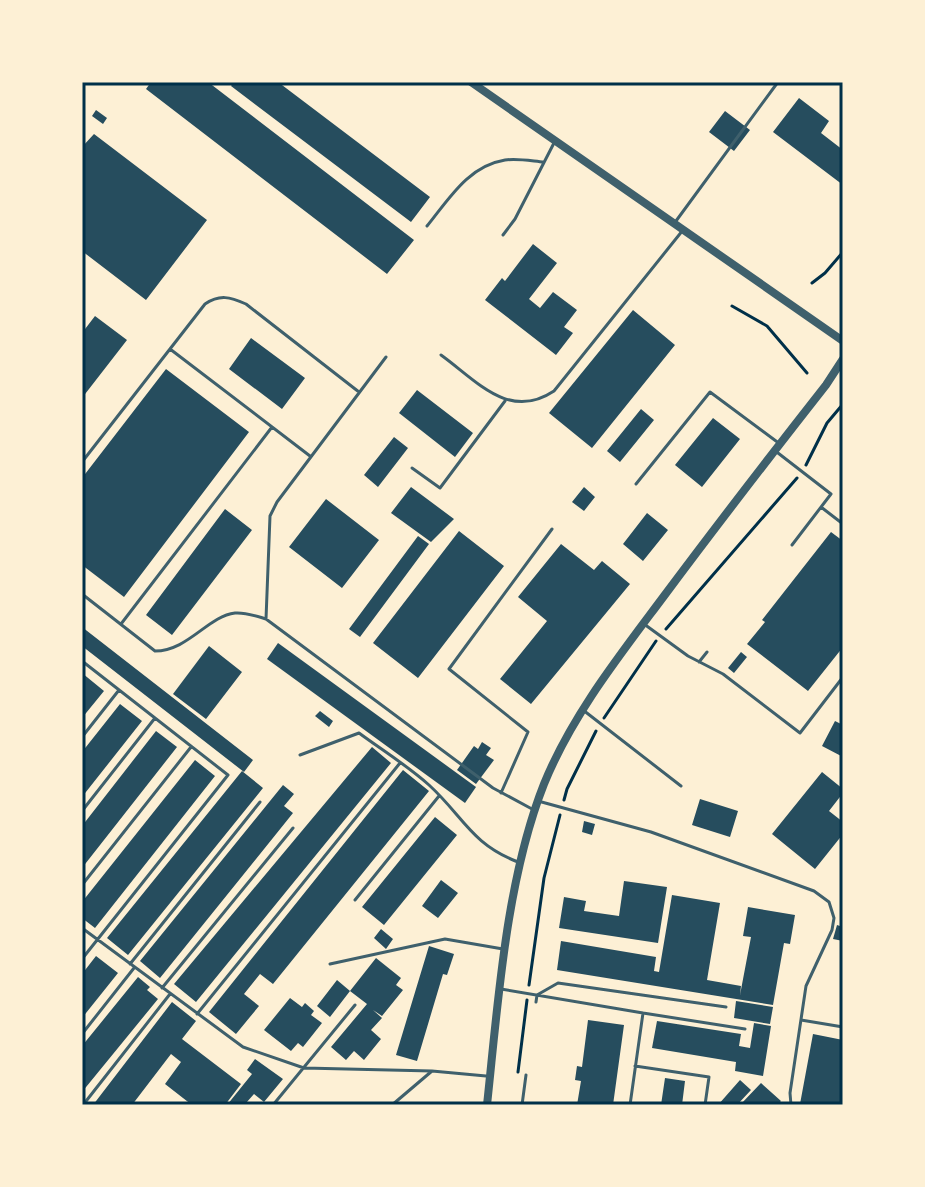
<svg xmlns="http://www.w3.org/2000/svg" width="925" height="1187" font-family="Helvetica,sans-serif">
<rect width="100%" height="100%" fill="#fdf0d5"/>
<path fill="#264d5e" d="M151,82H208L414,240L387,274L146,89Z
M234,82H278L430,197L411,222L231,86Z
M799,98L829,121L821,133L843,150V185L773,132Z
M96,110L107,118L103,124L92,116Z
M725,111L750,130L734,151L709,132Z
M94,134L207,220L146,300L82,251V147Z
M533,244L557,263L529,299L540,308L553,292L577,310L564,327L573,333L556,355L485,300L502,278L505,281Z
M633,310L675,345L592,448L549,413Z
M95,316L127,340L82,398V333Z
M251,338L305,378L282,409L229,369Z
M166,369L249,432L124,597L82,565V478Z
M417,390L473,433L455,457L399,413Z
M641,409L654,420L620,462L607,451Z
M713,418L740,439L702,487L675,465Z
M394,437L408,448L378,487L364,475Z
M411,487L454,519L431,542L391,513Z
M584,487L595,497L584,511L572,502Z
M326,499L379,540L342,588L289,547Z
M225,509L252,530L172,635L146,615Z
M647,513L668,530L643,561L623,544Z
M459,531L504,566L418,678L373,643Z
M831,532L843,541V647L808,691L747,644L765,622L762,620Z
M418,536L429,544L360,637L349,629Z
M561,544L594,570L602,561L630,584L531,704L500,679L547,621L518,597Z
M82,627L253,760L244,772L82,646Z
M278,643L476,787L465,803L267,659Z
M209,646L242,672L206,719L173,694Z
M741,652L747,657L734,673L728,668Z
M82,673L104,691L82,718Z
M120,704L142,721L82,797V752Z
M320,711L333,721L329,727L315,716Z
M835,721L843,725V757L822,746Z
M156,731L177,747L82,868V826Z
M482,742L491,748L486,755L494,760L476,784L457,770L474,746L478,749Z
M372,747L391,763L196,1002L174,984Z
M195,760L215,776L95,928L82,918V902Z
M403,770L429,791L273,984L260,974L244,994L259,1006L236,1034L209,1012Z
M242,771L263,788L128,955L107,938Z
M822,772L843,789V793L829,811L843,822V834L815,869L772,834Z
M283,785L294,794L284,806L293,813L160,978L140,961Z
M700,799L738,811L730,837L692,825Z
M435,817L457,835L384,925L362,907Z
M584,821L595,824L592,835L582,832Z
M441,880L458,893L438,918L422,906Z
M624,881L667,887L658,943L559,928L564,897L586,901L584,911L619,916Z
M672,895L720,903L707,980L741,986L740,995L751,937L743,936L748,907L795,915L790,944L784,943L773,1005L557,970L561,941L656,957L654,971L659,972Z
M837,925L843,927V941L833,939Z
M381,929L393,939L386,949L374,938Z
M429,946L454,954L447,975L443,974L417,1061L396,1055Z
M96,956L118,973L82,1018V974Z
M376,958L401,978L396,985L403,990L382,1016L373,1010L382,1018L371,1030L381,1039L364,1060L354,1051L346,1060L331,1047L367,1004L350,991Z
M138,977L150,987L147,990L158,999L82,1092V1046Z
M337,980L350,991L330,1017L317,1006Z
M290,998L302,1007L305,1003L314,1011L311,1015L322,1023L303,1047L298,1043L291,1051L264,1030Z
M736,1001L773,1007L770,1024L734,1018Z
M172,1002L196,1021L182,1039L241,1084L225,1105H192L165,1084L181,1062L171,1054L132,1105H93Z
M588,1020L624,1025L613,1105H577L581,1081L575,1080L577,1066L582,1067Z
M657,1021L741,1034L739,1046L750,1048L754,1023L771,1026L763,1076L735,1071L736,1062L652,1048Z
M813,1034L843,1040V1105L800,1104Z
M255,1059L283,1079L264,1102L254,1094L246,1103L248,1105H227L252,1074L247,1070Z
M665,1078L685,1081L682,1105H661Z
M740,1080L751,1090L737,1105H718Z
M761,1083L781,1101L777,1105H740Z"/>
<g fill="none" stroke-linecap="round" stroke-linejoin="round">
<path stroke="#003049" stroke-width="3" d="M812,283L825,273L843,252
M732,306L767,326L807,373
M806,465L827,423L843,404
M666,629L797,478
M604,718L656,641
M564,800L567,789L596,731
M529,985L544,878L560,815
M518,1072L527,1000"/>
<path stroke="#3f606c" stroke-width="3" d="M676,221L778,82
M427,226C449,199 468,166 505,160C517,158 532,161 544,162
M503,235L515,219L555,141
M170,349L310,456
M441,355C477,381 509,421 554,391L683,230
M778,453L831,494L792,545
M82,462L205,304C220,294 230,297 246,304L359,392
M412,468L440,488L505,401
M636,484L710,392L780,444
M821,507L843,524
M82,594L155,651C188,651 208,616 235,613C245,612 256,616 266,619L493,788L532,809
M266,619L270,516L277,502L386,357
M121,624L272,427
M644,624L688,656L723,674L800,733L843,677
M82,661L228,775L82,959
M699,662L707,652
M583,710L681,786
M82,737L119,690
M300,755L359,733C382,750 408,766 429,785C463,816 471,844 518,862
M501,793L528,732L449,669L552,529
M538,801L651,832L814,891L829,902L834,918L832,930L806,986L790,1093L791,1105
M82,811L155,718
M82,885L191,747
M355,900L439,796
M82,928L243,1047L304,1068L432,1071L486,1076
M130,964L260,802
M330,964L445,939L503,949
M162,988L293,828
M501,989L643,1013L630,1105
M536,1002L537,995L558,983L726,1007
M643,1013L745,1029
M197,1014L400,763
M801,1020L843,1027
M82,1034L134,968
M635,1066L709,1077L705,1105
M83,1105L170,994
M161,1105H162
M273,1105L355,1005
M392,1105L432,1071
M522,1105L526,1075"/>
<path stroke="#3f606c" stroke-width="8" d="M471,82L843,341
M487,1105C498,1003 506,880 544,784C572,715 620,655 664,596C717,525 771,455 826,385L843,359"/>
</g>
<rect width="925" height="1187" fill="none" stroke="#fdf0d5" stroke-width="168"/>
<rect x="84" y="84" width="757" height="1019" fill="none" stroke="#003049" stroke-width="3"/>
</svg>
